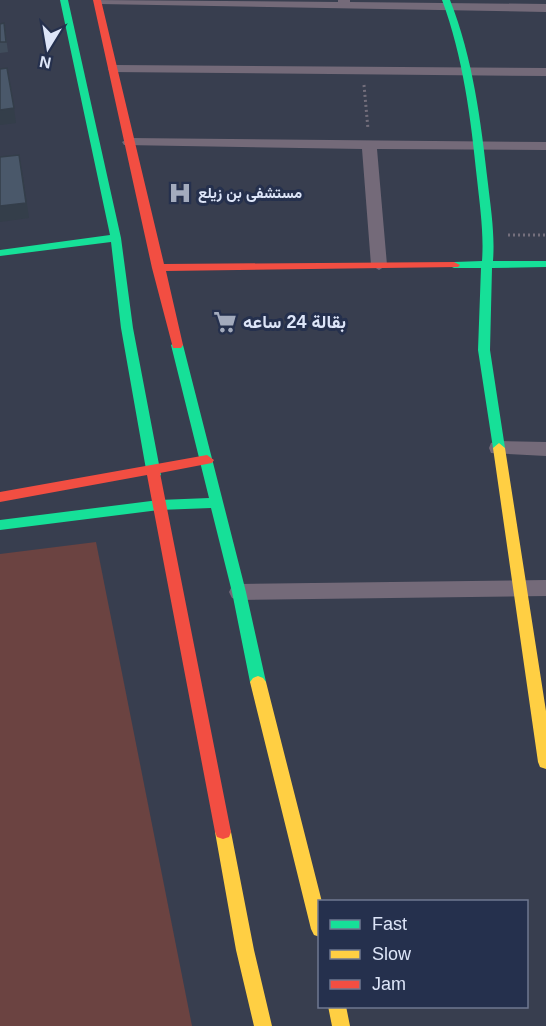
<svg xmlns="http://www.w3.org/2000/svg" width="546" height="1026" font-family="Arial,Vazirmatn,sans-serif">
<rect width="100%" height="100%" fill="#383e4f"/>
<path fill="#6b4341" d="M96,542L192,1026H0V554Z"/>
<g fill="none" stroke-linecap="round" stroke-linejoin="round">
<path stroke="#746f7c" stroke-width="3" stroke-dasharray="2 3" stroke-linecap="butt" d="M364,85L368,129
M508,235H546"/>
<path fill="#746a79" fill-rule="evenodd" d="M93,0L338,2V0H350V2L546,4V12L99,4Z
M115,65L546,68V76L110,72L108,69Z
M129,138L546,142V150L377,149L387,265L379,270L371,265L362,149L124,145L122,142Z
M498,441L546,442V456L491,453L489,448L491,443Z
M546,580V596L239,600L232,598L229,592L232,586L239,584Z"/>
<path fill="#16e098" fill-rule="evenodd" d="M60,0H68L121,238L133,328L161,475L154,480L147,475L121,328L111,242L0,256V250L110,235Z
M442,0H450C473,58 481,122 488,184C491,210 495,235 493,261H546V267L492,268L490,350L505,448L499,453L493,448L478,350L481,268H454L448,265L454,262L482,261C484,234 480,207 477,179C471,119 463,56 442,0Z
M177,341L183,345L246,592L266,682L263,686L258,688L253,686L250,682L232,592L211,508L159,510L0,530V520L159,500L209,498L171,345Z"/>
<path fill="#ffcf43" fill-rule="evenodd" d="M499,443L505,448L546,711V769L540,767L538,762L493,448Z
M258,676L263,678L266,682L322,902H320V937L314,935L311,929L250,682L253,678Z
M223,825L229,827L231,832L254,950L272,1026H254L236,950L215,832L217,827Z
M328,1006H346L350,1026H332Z"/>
<path fill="#f24e42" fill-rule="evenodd" d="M93,0H101L164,264L454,262L460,265L458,267L166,271L183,345L181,348H173L152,268Z
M207,455L214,460L212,463L160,473L231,832L229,837L223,839L217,837L215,832L147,475L0,502V492Z"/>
</g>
<path fill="#404c5b" d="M4,23L8,52L0,53V24Z"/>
<path fill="#343e4a" d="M14,108L16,123L0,125V110Z
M22,170L29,218L0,222V206Z"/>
<path fill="#4a586a" stroke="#343e4a" stroke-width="1.5" d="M4,23L6,42H0V24Z
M7,68L14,108L0,110V69Z
M19,155L26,203L0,206V157Z"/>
<defs>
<g id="hospital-bare" transform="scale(1.8)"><path d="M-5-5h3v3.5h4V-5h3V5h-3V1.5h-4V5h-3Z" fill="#a3abbd" stroke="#25304d" stroke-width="2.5" paint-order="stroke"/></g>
<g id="supermarket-bare" transform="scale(1.8)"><path d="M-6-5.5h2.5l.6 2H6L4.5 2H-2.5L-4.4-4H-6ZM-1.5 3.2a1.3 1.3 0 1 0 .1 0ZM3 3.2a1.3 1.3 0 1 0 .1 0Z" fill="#a3abbd" stroke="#25304d" stroke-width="2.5" paint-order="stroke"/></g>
</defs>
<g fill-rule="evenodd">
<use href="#hospital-bare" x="180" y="193"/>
<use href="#supermarket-bare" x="225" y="322"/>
</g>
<g text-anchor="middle" stroke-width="6" stroke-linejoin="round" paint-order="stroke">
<g font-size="15" font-weight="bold" fill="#dde5f8" stroke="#25304d" text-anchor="start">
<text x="198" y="198">مستشفى بن زيلع</text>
</g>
<g font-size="18" font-weight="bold" fill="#dde5f8" stroke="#25304d" text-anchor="start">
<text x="243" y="328">بقالة 24 ساعه</text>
</g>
</g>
<rect x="318" y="900" width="210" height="108" fill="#25304d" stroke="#6f7891" stroke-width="1.5"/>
<rect x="330" y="920" width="30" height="9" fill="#16e098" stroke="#6f7891" stroke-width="1.5"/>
<text x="372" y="930" font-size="18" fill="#dde5f8">Fast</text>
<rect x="330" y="950" width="30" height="9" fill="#ffcf43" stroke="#6f7891" stroke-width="1.5"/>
<text x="372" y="960" font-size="18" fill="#dde5f8">Slow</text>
<rect x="330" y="980" width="30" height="9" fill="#f24e42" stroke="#6f7891" stroke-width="1.5"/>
<text x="372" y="990" font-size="18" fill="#dde5f8">Jam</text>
<g transform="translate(48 48) rotate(191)" stroke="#25304d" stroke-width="4.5" paint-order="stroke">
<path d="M0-4.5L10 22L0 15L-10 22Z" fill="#dde5f8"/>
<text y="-9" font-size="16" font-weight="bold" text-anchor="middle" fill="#dde5f8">N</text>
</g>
</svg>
